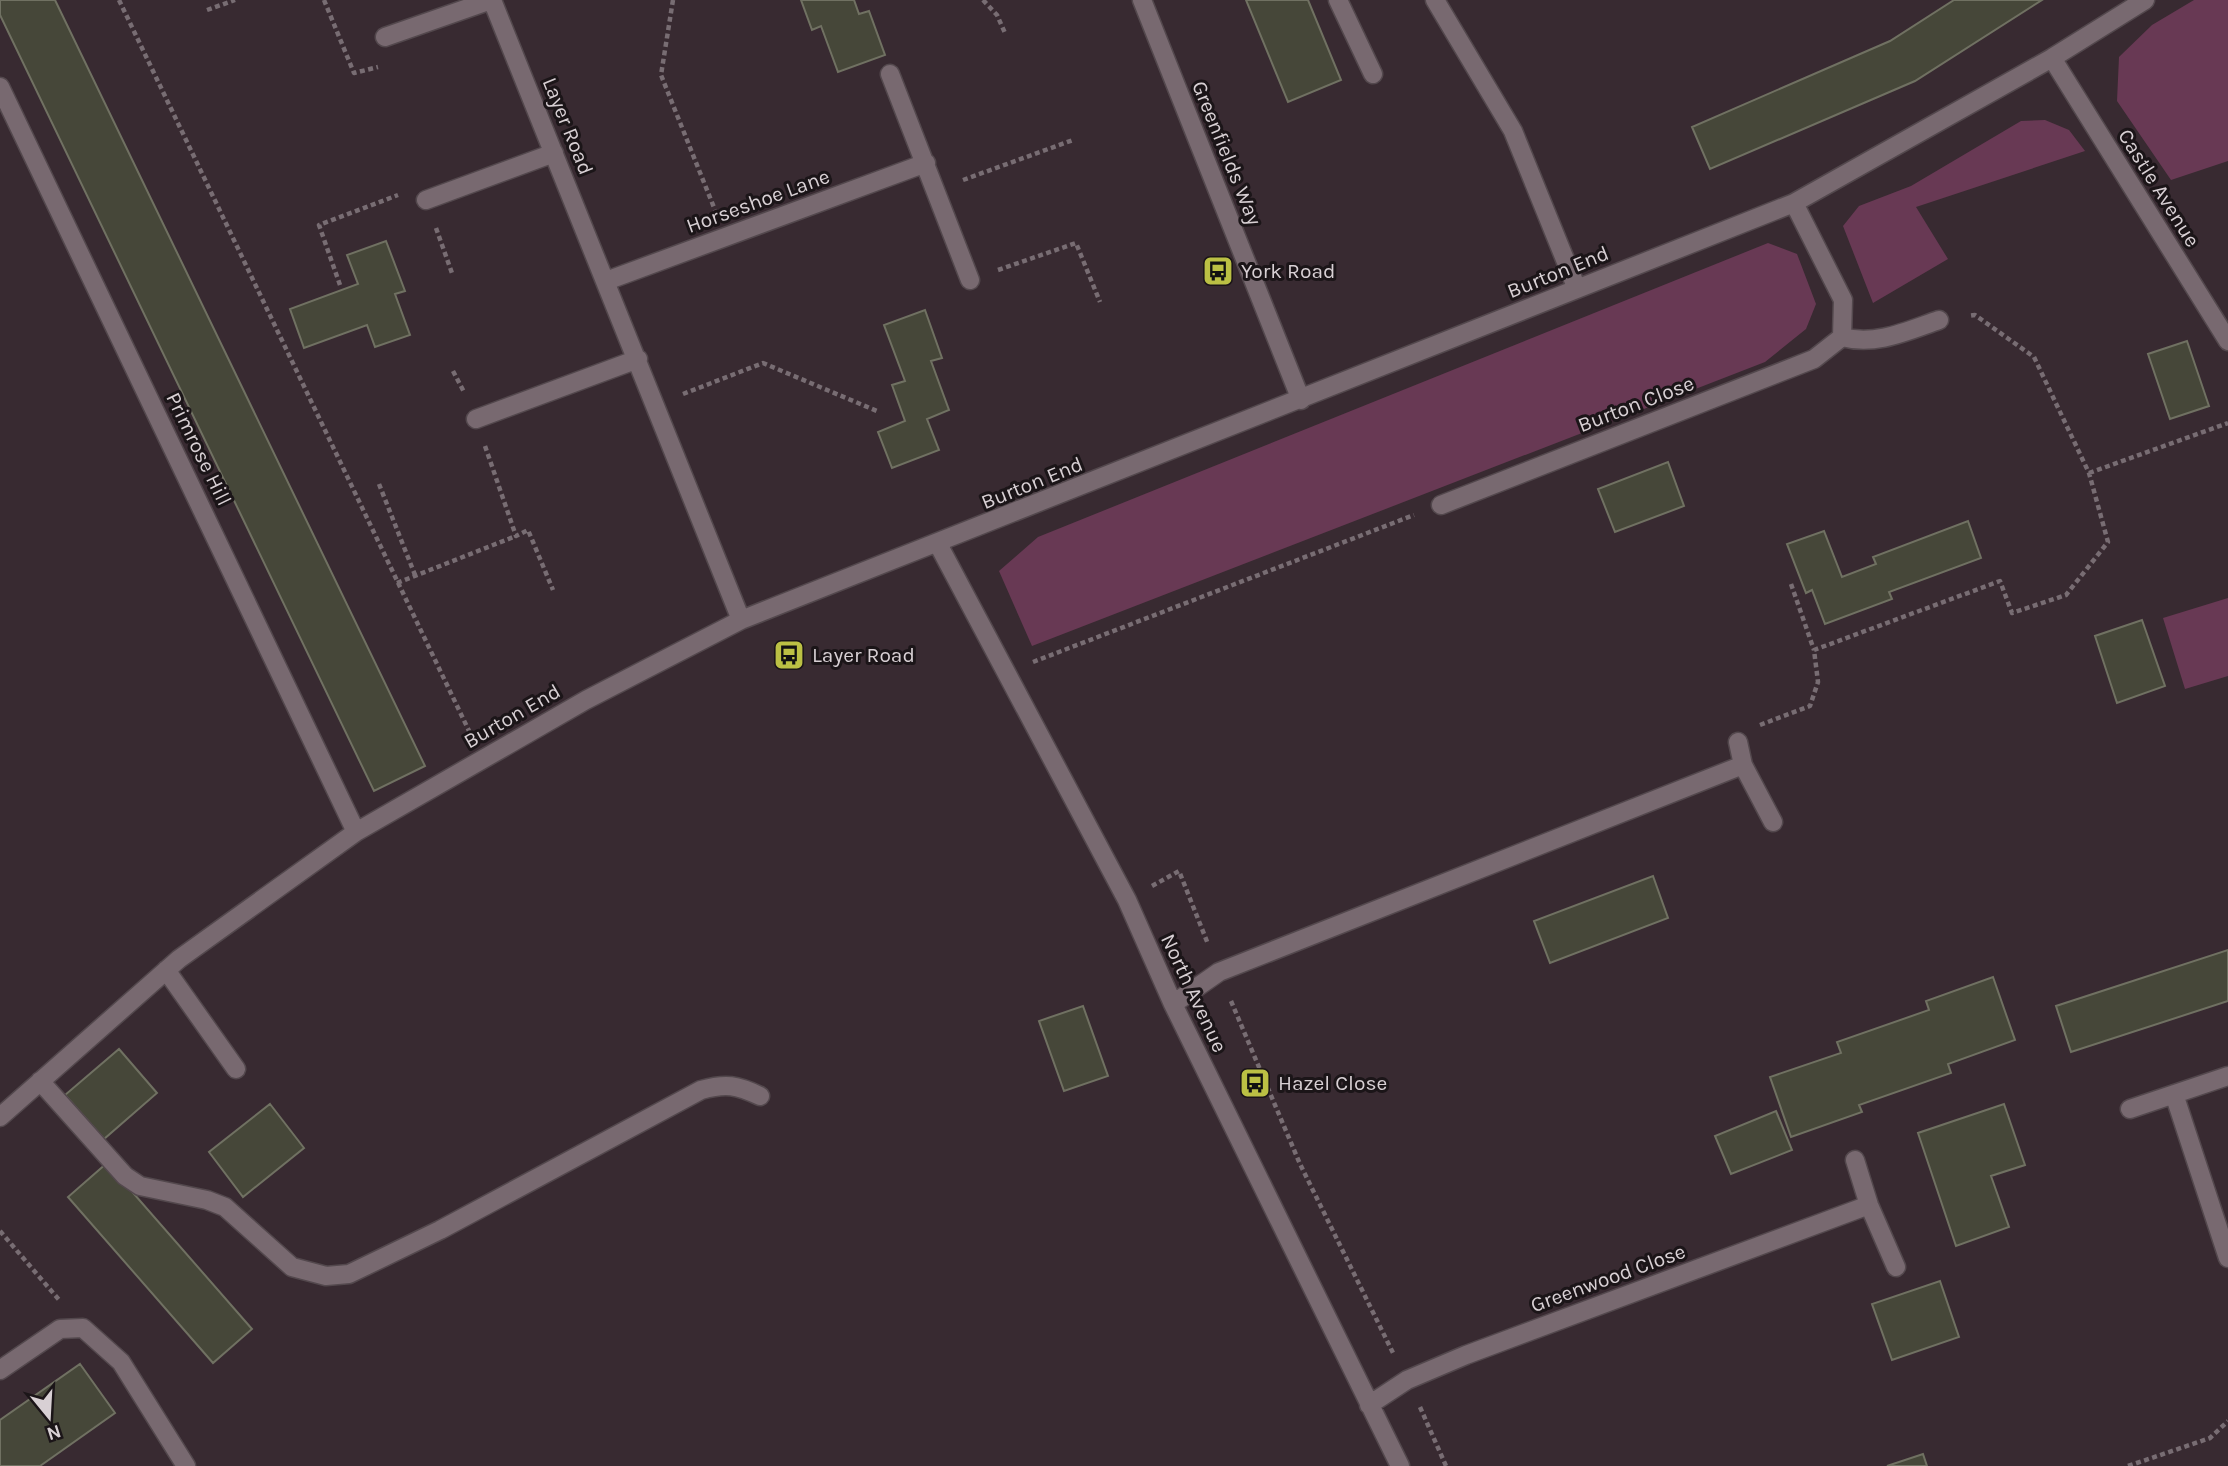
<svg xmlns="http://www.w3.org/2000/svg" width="2228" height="1466" font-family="Karla,sans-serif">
<rect width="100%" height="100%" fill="#382a31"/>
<path fill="#683954" d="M2194,0H2228V161L2171,180L2117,101L2119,57L2152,25Z
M2045,120L2069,130L2085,151L1916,207L1948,259L1873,303L1843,226L1859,206L1911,186L2021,121Z
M1768,243L1797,254L1816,304L1806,329L1765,362L1032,646L999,571L1038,537Z
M2228,598V676L2185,689L2163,618Z"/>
<path fill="#464739" stroke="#707162" stroke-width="2" d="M0,0H55L425,766L374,791L0,15Z
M801,0H854L859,14L869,11L885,55L838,72L821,26L812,30Z
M1246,0H1308L1341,80L1288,102Z
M1954,0H2042L1915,81L1710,169L1692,127L1890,41Z
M386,241L405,291L395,294L410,335L375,347L367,325L304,348L290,309L358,284L347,255Z
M925,310L942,358L931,361L949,410L927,419L939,450L892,468L878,432L905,421L892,385L905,381L884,325Z
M2187,341L2209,406L2170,419L2148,354Z
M1668,462L1684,506L1615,532L1598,489Z
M1968,521L1981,558L1889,592L1892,599L1825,624L1812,590L1806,593L1787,544L1824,531L1842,577L1876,564L1873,557Z
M2142,620L2165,686L2117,703L2095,636Z
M1653,876L1668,918L1550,963L1534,921Z
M2228,950V1001L2071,1052L2056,1006Z
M1993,977L2015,1040L1948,1064L1951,1073L1859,1105L1862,1112L1791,1137L1770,1077L1841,1053L1837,1042L1929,1010L1926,1001Z
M1083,1006L1108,1076L1064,1091L1039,1021Z
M119,1049L157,1093L104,1139L65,1095Z
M270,1104L304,1148L243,1197L209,1152Z
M2004,1104L2025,1165L1991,1176L2009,1227L1956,1246L1918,1133Z
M1776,1111L1792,1150L1731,1174L1715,1136Z
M107,1163L252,1329L213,1363L68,1197Z
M1940,1281L1959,1337L1892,1360L1872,1304Z
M80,1364L115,1413L40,1466H0V1420Z
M1923,1454L1927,1466H1887Z"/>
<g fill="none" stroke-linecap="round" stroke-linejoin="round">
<g stroke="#53484d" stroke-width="21">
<path id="minor" d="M492,0L741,620
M1142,0L1301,400
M1338,0L1373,74
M1435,0L1513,131L1577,289
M385,37L491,0
M2052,58L2228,341
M890,74L970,280
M0,87L356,832
M426,200L554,153
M606,281L926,163
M1842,337C1876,346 1907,331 1939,320
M476,419L638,359
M1441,505L1814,359L1842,337L1843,300L1794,203
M938,544L1127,900L1173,1004L1400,1466
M1738,742L1743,765L1773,822
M166,970L236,1069
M1173,1004L1219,972L1743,765
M40,1081L125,1176L140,1186L207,1200L225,1207L292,1267L326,1276L349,1274L440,1230L701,1090C726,1083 737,1085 760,1096
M2174,1094L2228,1258
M2130,1109L2228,1076
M0,1117L179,959L356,832L586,700L741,620L1794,203L2052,58L2145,0
M1855,1160L1869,1205L1896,1267
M0,1370L60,1329L83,1328L121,1362L186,1466
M1369,1405L1407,1380L1466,1355L1869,1205"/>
</g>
<path stroke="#786d73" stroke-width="4.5" stroke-dasharray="5 3.5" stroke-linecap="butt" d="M119,0L470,733
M324,0L354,73L378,67
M673,0L661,75L715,210
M983,0L997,15L1005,33
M207,10L235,0
M963,180L1073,140
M436,228L453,276
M998,270L1076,243L1100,302
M340,285L319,225L398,195
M453,371L464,392
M683,394L763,363L877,411
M485,446L516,536L528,530L553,590
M2089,473L2228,423
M379,484L415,575
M397,583L516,536
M1791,584L1814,650
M1033,662L1414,515
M1760,725L1810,706L1818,682L1814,650L2000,581L2012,613L2066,595L2108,542L2089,473L2034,357L1975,315L1968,316
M1152,886L1179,871L1208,944
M1231,1001L1300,1164L1394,1355
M0,1231L60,1301
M1420,1407L1446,1466
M2128,1466L2210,1438L2228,1421"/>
<use href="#minor" stroke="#786970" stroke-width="18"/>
</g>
<defs>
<g id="bus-square" transform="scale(1.575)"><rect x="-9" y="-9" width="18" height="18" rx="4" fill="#bbc044" stroke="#1b1518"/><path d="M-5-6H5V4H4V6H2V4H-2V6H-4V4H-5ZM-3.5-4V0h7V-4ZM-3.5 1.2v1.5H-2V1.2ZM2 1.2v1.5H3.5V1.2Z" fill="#111"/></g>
</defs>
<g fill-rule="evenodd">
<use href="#bus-square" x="1218" y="271"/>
<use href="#bus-square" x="789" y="655"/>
<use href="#bus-square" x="1255" y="1083"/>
</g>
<g text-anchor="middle" stroke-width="6" stroke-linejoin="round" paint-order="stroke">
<g font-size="21" fill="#d8d0d4" stroke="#1b1518">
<text transform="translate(568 126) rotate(68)" y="7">Layer Road</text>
<text transform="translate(1227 153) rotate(68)" y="7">Greenfields Way</text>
<text transform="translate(2159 188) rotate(58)" y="7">Castle Avenue</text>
<text transform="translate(758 201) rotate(-20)" y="7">Horseshoe Lane</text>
<text transform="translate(1558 272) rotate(-22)" y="7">Burton End</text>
<text transform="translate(1636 404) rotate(-21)" y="7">Burton Close</text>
<text transform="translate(199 449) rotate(64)" y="7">Primrose Hill</text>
<text transform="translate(1032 483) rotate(-22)" y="7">Burton End</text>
<text transform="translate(512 716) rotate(-30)" y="7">Burton End</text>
<text transform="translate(1194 993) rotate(65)" y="7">North Avenue</text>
<text transform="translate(1608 1278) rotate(-20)" y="7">Greenwood Close</text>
</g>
<g font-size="21" fill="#d8d0d4" stroke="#1b1518" text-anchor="start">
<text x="1241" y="278">York Road</text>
<text x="812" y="662">Layer Road</text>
<text x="1278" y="1090">Hazel Close</text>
</g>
</g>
<g transform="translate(49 1417) rotate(162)" stroke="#1b1518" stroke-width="5" paint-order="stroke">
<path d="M0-5L12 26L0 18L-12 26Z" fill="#d8d0d4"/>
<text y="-10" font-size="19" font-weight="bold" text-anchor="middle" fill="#d8d0d4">N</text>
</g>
</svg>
